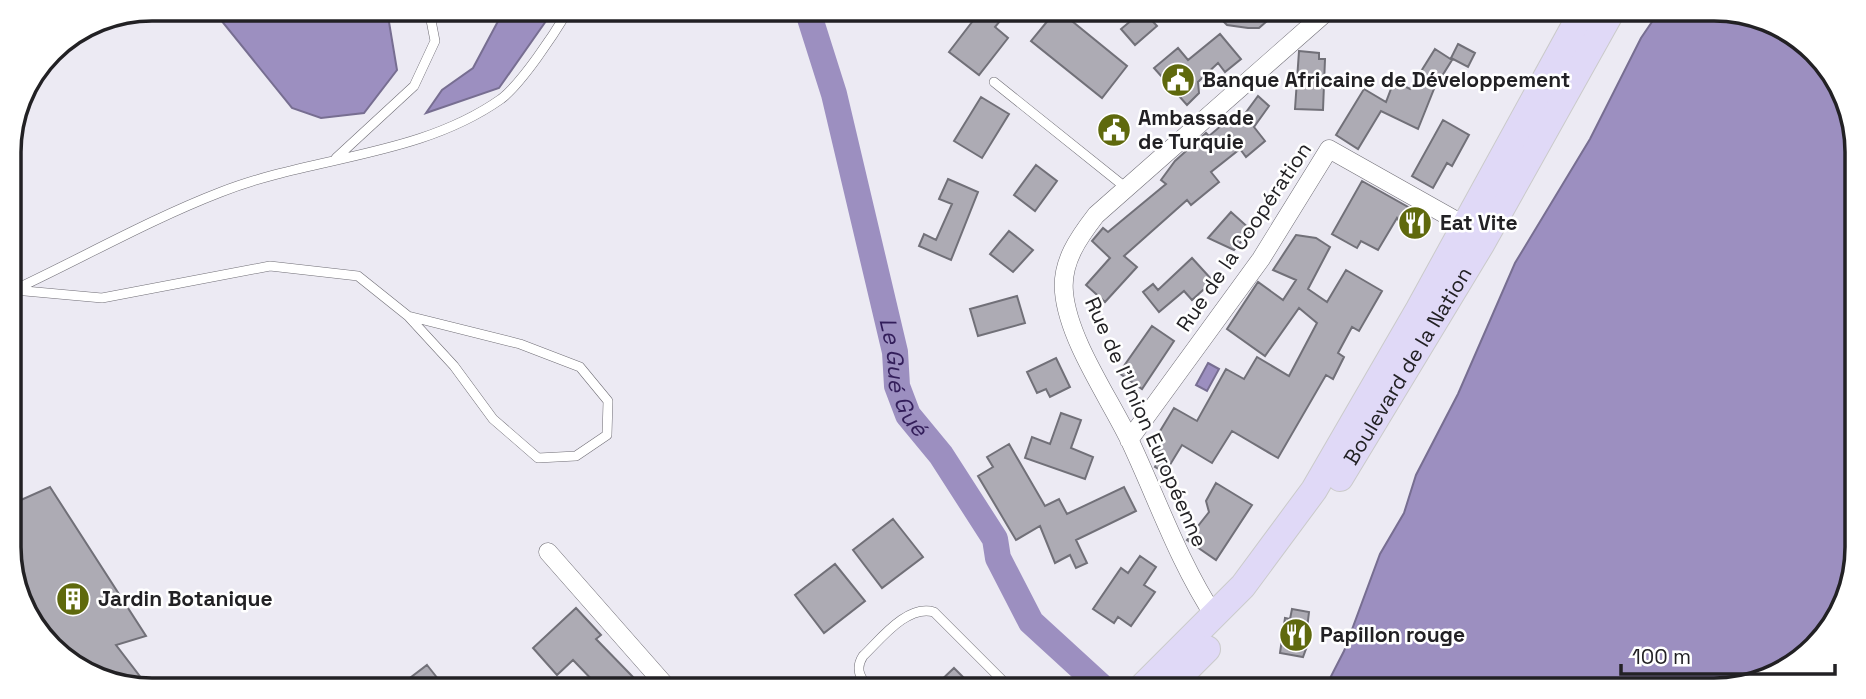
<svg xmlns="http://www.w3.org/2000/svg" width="1866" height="699" font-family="'Space Grotesk',sans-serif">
<rect width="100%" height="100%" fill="#eceaf3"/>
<path fill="#9c8fc0" stroke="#776e91" stroke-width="2" d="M212,9L387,10L397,70L364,113L321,118L292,108Z
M504,10L553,11L499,88L426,113L442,90L473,68Z
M1656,16L1760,17L1827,65L1856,133L1849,593L1801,661L1723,690L1325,688L1344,651L1380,554L1404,513L1416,475L1458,394L1515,263L1590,139L1641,38Z
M1208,363L1219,369L1207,391L1196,385Z"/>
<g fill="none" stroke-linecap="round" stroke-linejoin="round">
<path stroke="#9c8fc0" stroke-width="26" id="s1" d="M808,12L834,94L895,352L897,386L908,415L941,455L995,539L998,558L1031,622L1102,687"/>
</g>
<path fill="#adabb4" stroke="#717078" stroke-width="2" d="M979,13H990L1000,21L995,27L1008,38L979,75L949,52Z
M1054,13H1062L1127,66L1102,98L1031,41Z
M1139,14H1146L1157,26L1135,45L1121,29Z
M1216,14H1275L1259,28H1248L1227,25Z
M1220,34L1241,59L1225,72L1218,63L1198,82L1199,93L1187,105L1154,68L1178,48L1188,60Z
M1458,44L1475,53L1468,67L1451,58Z
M1435,49L1452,60L1434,89L1418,129L1381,111L1358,149L1336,135L1364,89L1386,102L1394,81L1410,89Z
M1299,51L1319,53V59H1325L1323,110L1295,109Z
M1258,96L1269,106L1254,127L1265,141L1246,157L1240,149L1211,172L1219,182L1191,205L1187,200L1124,256L1137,267L1105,302L1086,285L1110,258L1092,241L1103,228L1108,232L1166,184L1161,180L1175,161L1206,133L1209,136L1235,114L1241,119Z
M981,97L1009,114L982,158L954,141Z
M1443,120L1469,135L1452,166L1447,163L1433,188L1412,176Z
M1036,165L1057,181L1035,211L1014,195Z
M948,179L978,192L951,260L919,246L924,234L936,240L952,204L939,199Z
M1362,181L1431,220L1426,230L1404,229L1397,218L1378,250L1361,241L1357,248L1332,234Z
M1231,212L1251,230L1234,250L1208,238Z
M1009,231L1033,250L1013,272L990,254Z
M1296,235L1316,238L1330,247L1308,289L1327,302L1346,270L1382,291L1359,331L1352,327L1338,353L1344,357L1333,379L1326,375L1278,458L1232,431L1212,463L1182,445L1165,473L1155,467L1163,453L1151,446L1174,408L1197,421L1226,369L1244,379L1257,357L1289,376L1317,323L1299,308L1265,356L1227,329L1258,282L1283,300L1296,280L1273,270Z
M1192,258L1213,281L1192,300L1184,291L1159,312L1143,292L1153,284L1158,290Z
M1017,296L1025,323L978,336L970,309Z
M1152,326L1174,341L1142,389L1119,373Z
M1056,358L1070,387L1050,397L1046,389L1037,393L1027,372Z
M1061,413L1081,420L1071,448L1093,457L1085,479L1025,458L1032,437L1050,444Z
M1009,444L1045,506L1059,499L1067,514L1124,487L1136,511L1076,540L1087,563L1076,568L1070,555L1055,563L1040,526L1016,540L978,476L993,467L987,457Z
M1216,483L1252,505L1216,560L1187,540L1209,512L1206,501Z
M11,487L21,500L50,487L146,636L116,645L145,683L106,682L49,645L11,574Z
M893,519L923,557L882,588L853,550Z
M1140,556L1156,567L1144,585L1155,592L1131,626L1118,617L1114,623L1093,609L1121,568L1128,573Z
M835,564L865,601L824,633L795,595Z
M576,608L601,635L596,639L633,677L631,679L636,685H597L573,660L557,675L533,648Z
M1292,609L1309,612L1306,637L1310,638L1303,657L1280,653L1285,618L1290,619Z
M427,665L442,684H402Z
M954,668L972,686H935Z"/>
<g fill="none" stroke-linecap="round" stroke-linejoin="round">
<g stroke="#6f6d75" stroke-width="10">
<path id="lane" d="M994,82L1125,187
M336,158L414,86L435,41L429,10
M16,289C84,257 151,219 221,192C312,156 419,157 501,99C522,83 554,34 568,11
M14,290L102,298L270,266L358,276L408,316L454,366L493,419L538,458L576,456L607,435L608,401L580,367L520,344L408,316
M868,686C858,676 856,667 863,656C880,640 907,604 934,612L1009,687"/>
</g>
<g stroke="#6f6d75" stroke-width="19">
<path id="street" d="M1129,440L1261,259L1329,149L1464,225
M548,552L665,685
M1215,617C1178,561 1157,498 1129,439C1108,396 1068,339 1064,292C1061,262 1079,237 1096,215L1324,14"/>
</g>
<g stroke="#cacaca" stroke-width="28">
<g id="primary">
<path id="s2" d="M1340,478L1482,243L1609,16"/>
<path d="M1142,687L1243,586L1314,490L1419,309L1580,16"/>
<path d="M1169,687L1207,649"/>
</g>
</g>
<use href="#lane" stroke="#fff" stroke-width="9"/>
<use href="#street" stroke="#fff" stroke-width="18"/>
<use href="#primary" stroke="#e0d9f7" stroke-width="26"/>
</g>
<defs>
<g id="civic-disc" transform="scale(1.75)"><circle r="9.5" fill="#5f690d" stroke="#fff"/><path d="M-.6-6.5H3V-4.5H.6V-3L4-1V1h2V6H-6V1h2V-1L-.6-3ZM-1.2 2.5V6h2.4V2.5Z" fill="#fff"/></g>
<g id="restaurant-disc" transform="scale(1.75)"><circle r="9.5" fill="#5f690d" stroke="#fff"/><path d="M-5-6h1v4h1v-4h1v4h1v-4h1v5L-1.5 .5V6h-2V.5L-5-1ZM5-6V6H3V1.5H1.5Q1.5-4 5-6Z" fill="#fff"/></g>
<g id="building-disc" transform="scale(1.75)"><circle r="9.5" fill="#5f690d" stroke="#fff"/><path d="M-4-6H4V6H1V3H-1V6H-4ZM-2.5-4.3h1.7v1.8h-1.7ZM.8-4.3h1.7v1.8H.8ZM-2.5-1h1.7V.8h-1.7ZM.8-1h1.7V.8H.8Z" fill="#fff"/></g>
</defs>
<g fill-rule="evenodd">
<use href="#civic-disc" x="1178" y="80"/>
<use href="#civic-disc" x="1114" y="130"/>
<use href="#restaurant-disc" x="1415" y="223"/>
<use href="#building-disc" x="73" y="599"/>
<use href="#restaurant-disc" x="1296" y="635"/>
</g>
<g text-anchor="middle" stroke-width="5" stroke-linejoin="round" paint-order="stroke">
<g font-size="21" font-weight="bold" fill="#222124" stroke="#fff" text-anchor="start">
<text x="1202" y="87">Banque Africaine de Développement</text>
<text x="1138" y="125">Ambassade<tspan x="1138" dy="24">de Turquie</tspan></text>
<text x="1440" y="230">Eat Vite</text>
<text x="98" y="606">Jardin Botanique</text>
<text x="1320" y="642">Papillon rouge</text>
</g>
<g font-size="21" fill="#222124" stroke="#fff">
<text transform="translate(1244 237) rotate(-56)" y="7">Rue de la Coopération</text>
<text dy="7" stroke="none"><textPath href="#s2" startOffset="131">Boulevard de la Nation</textPath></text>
<text transform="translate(1146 422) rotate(66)" y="7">Rue de l'Union Européenne</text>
</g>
<g font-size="23" font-style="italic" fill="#331e5a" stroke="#fff">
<text dy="8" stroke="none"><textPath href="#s1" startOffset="378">Le Gué Gué</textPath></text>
</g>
</g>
<path d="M0 0H1866V699H0ZM152 21H1714A131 131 0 0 1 1845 152V547A131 131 0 0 1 1714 678H152A131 131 0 0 1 21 547V152A131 131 0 0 1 152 21Z" fill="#fff" fill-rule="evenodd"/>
<path fill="none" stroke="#222124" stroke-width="3.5" d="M152 21H1714A131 131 0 0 1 1845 152V547A131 131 0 0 1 1714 678H152A131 131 0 0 1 21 547V152A131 131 0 0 1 152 21Z"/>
<path d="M1621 664v10h214v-10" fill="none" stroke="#222124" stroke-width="3.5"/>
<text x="1632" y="664" font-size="21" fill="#222124" stroke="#ffffff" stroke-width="5" paint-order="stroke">100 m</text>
</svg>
